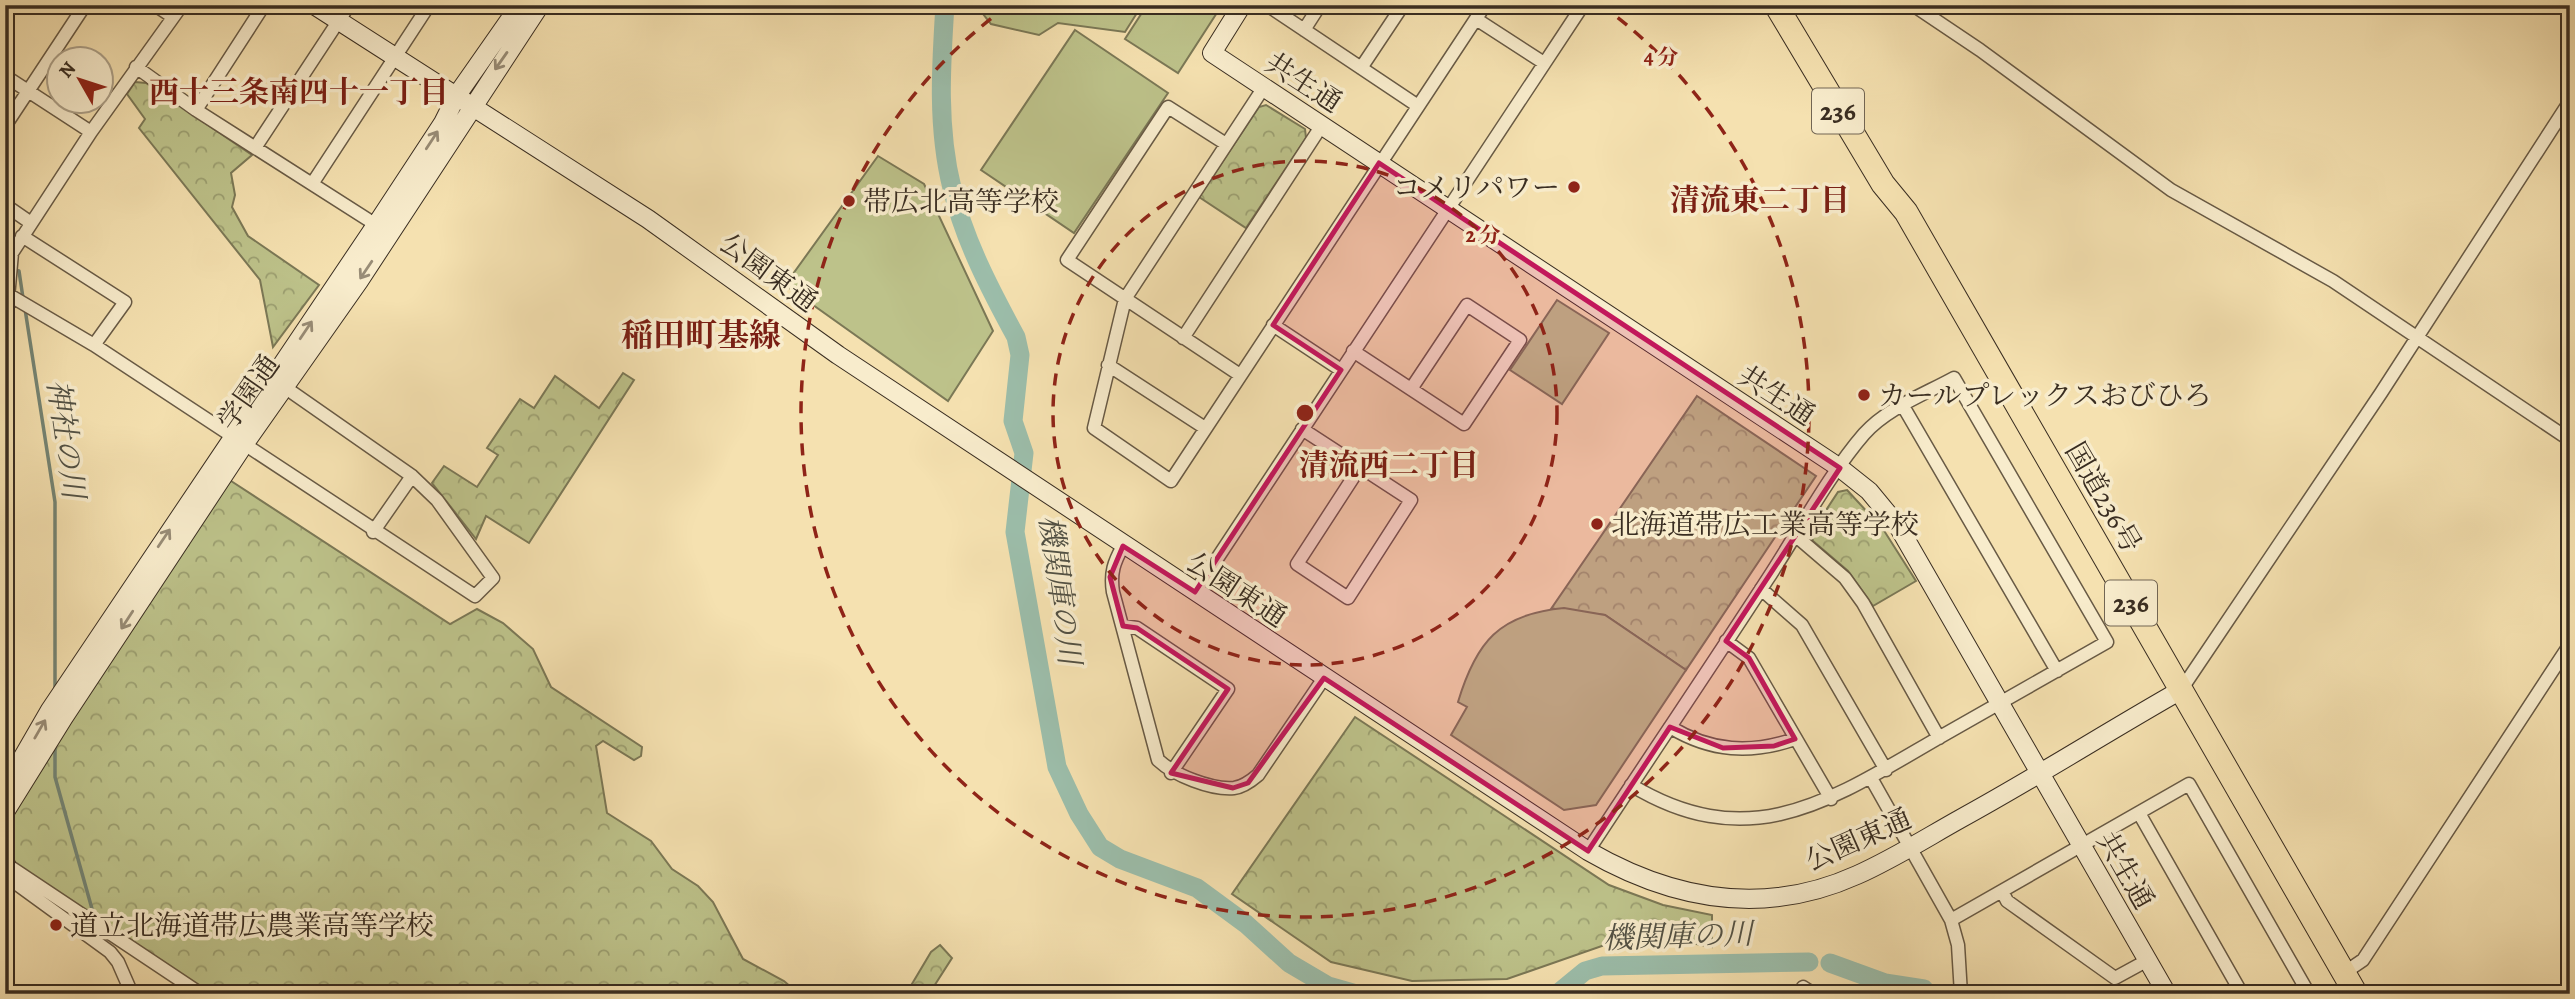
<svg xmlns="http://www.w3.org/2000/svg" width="2575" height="999" font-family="Alegreya,'Noto Serif JP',serif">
<defs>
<pattern id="forest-crowns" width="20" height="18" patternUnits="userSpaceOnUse" patternTransform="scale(1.75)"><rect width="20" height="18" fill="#bdc28a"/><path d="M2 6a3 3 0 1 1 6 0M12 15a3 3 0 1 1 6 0" fill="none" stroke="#9b9e70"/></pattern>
</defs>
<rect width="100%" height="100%" fill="#f5e1b0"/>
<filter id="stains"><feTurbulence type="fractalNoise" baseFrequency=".00286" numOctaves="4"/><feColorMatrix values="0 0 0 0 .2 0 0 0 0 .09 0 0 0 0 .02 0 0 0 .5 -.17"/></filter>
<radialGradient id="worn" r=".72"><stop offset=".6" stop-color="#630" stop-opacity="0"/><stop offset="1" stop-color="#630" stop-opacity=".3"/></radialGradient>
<path fill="url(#forest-crowns)" stroke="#7b7856" stroke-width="2" d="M135,82L146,83L252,155L231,173L235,195L232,207L248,236L319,285L273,347L260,280L139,128L145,119L127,94Z
M1266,105L1305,129L1306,138L1246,228L1199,197L1259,107Z
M623,373L634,380L529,543L486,516L476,539L432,483L444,466L477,487L498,455L487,448L520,399L534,408L555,376L599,408Z
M1697,396L1816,476L1686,670L1605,615L1551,609Z
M228,479L450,624L477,609L503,623L533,649L551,687L642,747L641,756L634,760L603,741L596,746L607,813L651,841L672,869L698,886L713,902L743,959L784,981L799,994H209L5,857V819Z
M1847,490L1883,529L1916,581L1873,606L1848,571L1813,541L1811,533L1838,492Z
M1355,717L1609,885L1663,905L1712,915V947L1639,933L1507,979L1412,981L1331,962L1232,894Z
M940,945L952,958L929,994H906L931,952Z"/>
<path fill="#bdc28a" stroke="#7b7856" stroke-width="2" d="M976,5H1142L1125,32L1058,23L1039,35L991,24Z
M1147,5H1222L1178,73L1125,39Z
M1075,30L1168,93L1074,233L981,170Z
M878,156L924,184L993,331L948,401L785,285Z
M1557,300L1609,333L1562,404L1510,370Z
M1564,608L1605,615L1686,670L1596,805L1564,810L1451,735L1467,707L1458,702C1476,642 1499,614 1564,608Z"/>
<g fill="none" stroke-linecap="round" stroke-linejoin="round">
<path stroke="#748474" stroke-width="3.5" d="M15,270L19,271L23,298
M25,309L55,502V691
M55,744V777L94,916
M1964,987L2028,994
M1924,989L1956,987"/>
<path stroke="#9cbeab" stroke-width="19" d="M945,5C941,66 937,128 952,188C964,240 991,291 1016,337L1020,355L1013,421L1024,453L1015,532L1057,767L1079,814L1100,847L1120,859L1197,888L1246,924L1289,963L1328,986L1356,994
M1830,963L1885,983L1924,989
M1557,994L1585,971L1602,966L1809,962"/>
<g stroke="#685a45" stroke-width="15">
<path id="street" d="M155,5L173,17
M1267,5L1418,106
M1913,5L1980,50L2171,190L2333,281L2570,440
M1476,19L1544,63
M1304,30L1320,5
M136,67L196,110L381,228
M1361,68L1403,5
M5,76L91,132
M1264,87L1125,299L1094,428L1171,481L1485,5
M196,110L264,5
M5,126L85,5
M1226,144L1168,107L1067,260L1240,375
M255,148L349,5
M312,184L429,5
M5,205L31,223
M22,236L125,302L94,345
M9,295L94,345L475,596L493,578L437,500L412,476L283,386
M1273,325L1341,370
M5,331L12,253L91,132L182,5
M1183,338L1322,125
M1353,351L1464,424L1520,340L1467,305L1411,389
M1108,365L1205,428
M1903,406L2057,671
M1302,429L1411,500L1348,598L1297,564L1360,467
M373,532L412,476
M1796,536L1845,578L1863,603L1939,738
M1123,546C1114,562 1110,573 1113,592L1158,760C1174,775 1211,790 1234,788C1243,787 1251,781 1258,775L1324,678
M1761,589L1802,625L1886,770
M1195,592L1583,5
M1123,626L1137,628L1228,689L1171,773
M1726,641L1749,658L1831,799
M2181,690L2381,393L2570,101
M1670,727C1711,752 1751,754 1795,739
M1871,778L1951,920L1958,945L1961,994
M2139,813L2242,994
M1588,851C1647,761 1708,671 1767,580C1796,536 1830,473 1864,434C1887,408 1925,394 1954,378L2107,642C2051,674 1996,705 1940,737C1834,798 1752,858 1631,785
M6,864L201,994
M6,864L7,877L110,952L118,962L132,994
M2002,891L2007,901L2115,978L2148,960
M1951,920L2189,784L2309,994
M2344,973L2363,960L2570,644
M1803,987L1814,994"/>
</g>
<g stroke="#392d21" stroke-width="20">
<path id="secondary" d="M314,5L648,219L838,355L1588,851C1673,900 1764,917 1857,875C1893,859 1926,838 1960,819C2035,778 2107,732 2181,690
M1242,5L1212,53L1840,468L1869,491L1898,526L2167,994
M5,788L50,710L376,225L443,123L457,95L520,5
M5,812L64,717L243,446L359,281L540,5
M5,864H6"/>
</g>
<g stroke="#392d21" stroke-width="25">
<path id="highway" d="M1776,5L1883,184L1906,212L2356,994"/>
</g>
<use href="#street" stroke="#f8eccc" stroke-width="12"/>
<use href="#secondary" stroke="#f8eccc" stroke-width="18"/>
<use href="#highway" stroke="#f5e1b0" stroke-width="23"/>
</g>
<defs><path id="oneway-shaft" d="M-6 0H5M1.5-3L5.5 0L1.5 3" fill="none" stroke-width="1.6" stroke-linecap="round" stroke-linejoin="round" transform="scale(1.75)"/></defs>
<g stroke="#988c76">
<use href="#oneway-shaft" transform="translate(501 61) rotate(125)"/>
<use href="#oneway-shaft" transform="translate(432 140) rotate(-57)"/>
<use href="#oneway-shaft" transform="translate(366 270) rotate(124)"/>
<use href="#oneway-shaft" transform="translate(306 330) rotate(-56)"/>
<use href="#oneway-shaft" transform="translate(164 538) rotate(-56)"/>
<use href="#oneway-shaft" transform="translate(127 620) rotate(123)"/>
<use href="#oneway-shaft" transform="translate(40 729) rotate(-60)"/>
</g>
<path fill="#c2185b" fill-opacity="0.2" stroke="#c2185b" stroke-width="5" stroke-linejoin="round" d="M1379,163L1840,468L1726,641L1749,658L1795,739L1774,746L1723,748L1670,727L1588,851L1324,678L1248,783L1233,788L1171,773L1228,689L1137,628L1123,626L1110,577L1123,546L1195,592L1341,370L1273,325Z"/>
<g fill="none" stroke="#8f2418" stroke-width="3.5" stroke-dasharray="12 9">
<circle cx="1305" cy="413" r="252"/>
<path d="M1601 5A504 504 0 1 1 1009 5"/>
</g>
<g fill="#8f2418" stroke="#f8eccc" stroke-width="2.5">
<circle cx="1574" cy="187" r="7"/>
<circle cx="849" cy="201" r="7"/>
<circle cx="1864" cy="395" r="7"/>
<circle cx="1597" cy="524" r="7"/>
<circle cx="56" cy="925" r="7"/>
</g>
<g text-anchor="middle" stroke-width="7" stroke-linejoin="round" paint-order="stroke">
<g fill="#f8eccc" stroke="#726654" stroke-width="2">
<rect x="1812" y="88.5" width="52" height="45" rx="5"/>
<rect x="2105" y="580.5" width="52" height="45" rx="5"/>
</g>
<g font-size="26" font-weight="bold" fill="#392d21">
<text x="1838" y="120">236</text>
<text x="2131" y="612">236</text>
</g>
<g font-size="28" fill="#392d21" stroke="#f8eccc">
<text transform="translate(1304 82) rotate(33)" y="10">共生通</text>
<text transform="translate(769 272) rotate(36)" y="10">公園東通</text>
<text transform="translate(248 392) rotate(-55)" y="10">学園通</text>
<text transform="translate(1777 395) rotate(33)" y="10">共生通</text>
<text transform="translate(2104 497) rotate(60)" y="10">国道236号</text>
<text transform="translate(1237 589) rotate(33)" y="10">公園東通</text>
<text transform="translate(1858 839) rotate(-24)" y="10">公園東通</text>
<text transform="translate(2126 870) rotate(60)" y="10">共生通</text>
</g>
<g font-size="28" fill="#392d21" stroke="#f8eccc" text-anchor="start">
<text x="1560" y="197" text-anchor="end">コメリパワー</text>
<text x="863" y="211">帯広北高等学校</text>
<text x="1878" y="405">カールプレックスおびひろ</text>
<text x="1611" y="534">北海道帯広工業高等学校</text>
<text x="70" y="935">道立北海道帯広農業高等学校</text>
</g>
<g font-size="30" font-weight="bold" fill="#7a1f14" stroke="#f8eccc">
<text x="299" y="102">西十三条南四十一丁目</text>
<text x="1760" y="210">清流東二丁目</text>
<text x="1389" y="475">清流西二丁目</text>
</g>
<g font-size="30" font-style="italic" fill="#525144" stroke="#f8eccc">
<text transform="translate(66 439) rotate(82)" y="10">神社の川</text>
<text transform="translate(1060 590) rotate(82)" y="10">機関庫の川</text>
<text transform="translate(1678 936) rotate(-2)" y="10">機関庫の川</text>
</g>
<g font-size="32" font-weight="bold" fill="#7a1f14" stroke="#f8eccc">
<text x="701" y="346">稲田町基線</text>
</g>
</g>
<circle cx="1305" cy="413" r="10" fill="#8f2418" stroke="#f8eccc" stroke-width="3.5"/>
<g font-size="21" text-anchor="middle" font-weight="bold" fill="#8f2418" stroke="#f8eccc" stroke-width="7" stroke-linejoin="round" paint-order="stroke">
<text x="1661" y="64">4 分</text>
<text x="1483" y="242">2 分</text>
</g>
<rect width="2575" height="999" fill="none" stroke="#f5e1b0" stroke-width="28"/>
<rect x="7" y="7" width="2561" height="985" fill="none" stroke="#392d21" stroke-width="3.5"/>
<rect x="14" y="14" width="2547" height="971" fill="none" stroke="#392d21" stroke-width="2"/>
<g transform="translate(80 80) rotate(309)"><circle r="33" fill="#f8eccc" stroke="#aca088" stroke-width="2"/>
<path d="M0-5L12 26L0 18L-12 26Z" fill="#8f2418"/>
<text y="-10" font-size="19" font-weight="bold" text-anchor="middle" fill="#392d21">N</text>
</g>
<rect width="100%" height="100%" filter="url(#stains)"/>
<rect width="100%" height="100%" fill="url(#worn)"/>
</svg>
